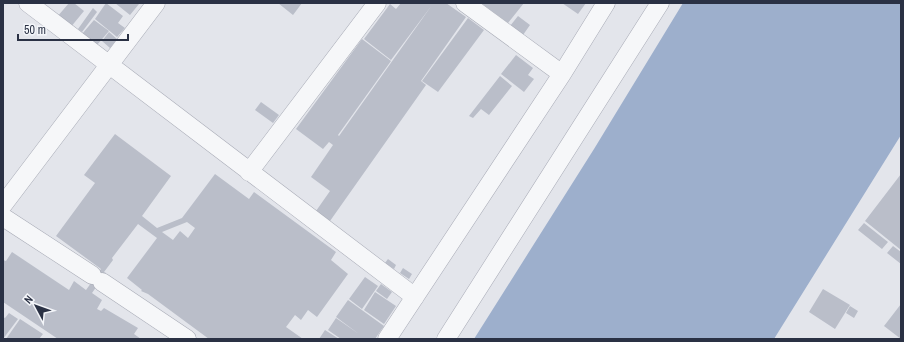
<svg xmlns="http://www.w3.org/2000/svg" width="904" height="342" font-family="'Archivo Narrow',sans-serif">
<rect width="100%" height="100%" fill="#e3e5eb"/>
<path fill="#9dafcc" d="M683,3H901V135L774,339H474L594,149Z"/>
<path fill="#babec9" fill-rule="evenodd" d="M69,3H74L84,11L70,28L57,17Z
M106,3L123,16L118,23L125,28L117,37L95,19Z
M115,3H138L139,4L130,15Z
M278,3H302L293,15Z
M401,3H446L466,17L421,81L426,85L330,221L316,211L330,191L311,177L333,145L329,142L323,149L296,129L362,39L391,61L338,135L339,136L432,5L391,60L364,39L390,4L396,9Z
M481,3H524L508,23Z
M562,3H586L578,14Z
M93,8L97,12L82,32L78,29Z
M518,16L530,25L523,35L510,26Z
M468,18L484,30L438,92L422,81Z
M94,20L109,31L97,45L82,34Z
M109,32L117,39L110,48L102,41Z
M516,55L533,68L528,75L534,79L524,92L501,74Z
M500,76L512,86L489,115L481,109L473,118L469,116Z
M261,102L279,115L273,123L255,110Z
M115,134L171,176L142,216L157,228L182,218L215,174L249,199L254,192L336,252L331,260L348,274L317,317L308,310L301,320L295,315L286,327L303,339H209L148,294L141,291L142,290L127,278L157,238L138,224L112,258L113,260L104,272L106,273L92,293L102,300L97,309L101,311L104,308L138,328L134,334L141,339H58L3,302V260L6,261L12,252L69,290L74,281L86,290L101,269L56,236L95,183L84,175ZM187,222L195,228L188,238L180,231L173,240L162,232Z
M901,174V250L865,221Z
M864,223L888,242L882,249L858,230Z
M893,246L901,252V264L887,253Z
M388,259L396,265L394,269L385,263Z
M403,268L412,274L409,279L400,273Z
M365,277L378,286L362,309L349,299Z
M381,284L392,292L387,299L376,291Z
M823,289L850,305L835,329L809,312Z
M375,292L396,306L384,324L364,310Z
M348,300L384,326L375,339H341L328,330L336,318L359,334L336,317Z
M901,304V339L884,326Z
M850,306L858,311L854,318L846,313Z
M9,313L18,319L3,339V317L5,318Z
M20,319L43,334L39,339H6Z
M325,330L339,339H319Z"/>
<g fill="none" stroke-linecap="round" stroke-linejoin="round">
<g stroke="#a8abb6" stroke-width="19">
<path id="minor" d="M28,3L415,297
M465,3L562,74
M249,172L377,3
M3,205L156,3
M3,217L92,275
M102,282L187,339
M387,339L562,74L606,3
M446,339L660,3"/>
</g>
<use href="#minor" stroke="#f6f7f9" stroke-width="18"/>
</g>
<rect width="904" height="342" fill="none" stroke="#2a3144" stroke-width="8"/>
<g transform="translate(36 306) rotate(311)" stroke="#f3f5f9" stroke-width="3" paint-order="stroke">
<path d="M0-3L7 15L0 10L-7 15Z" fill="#2a3144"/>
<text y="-6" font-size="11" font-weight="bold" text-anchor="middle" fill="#2a3144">N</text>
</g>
<path d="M18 34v6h110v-6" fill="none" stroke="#2a3144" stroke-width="2"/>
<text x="24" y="34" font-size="12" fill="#2a3144" stroke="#f3f5f9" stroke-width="3" paint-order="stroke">50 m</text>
</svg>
